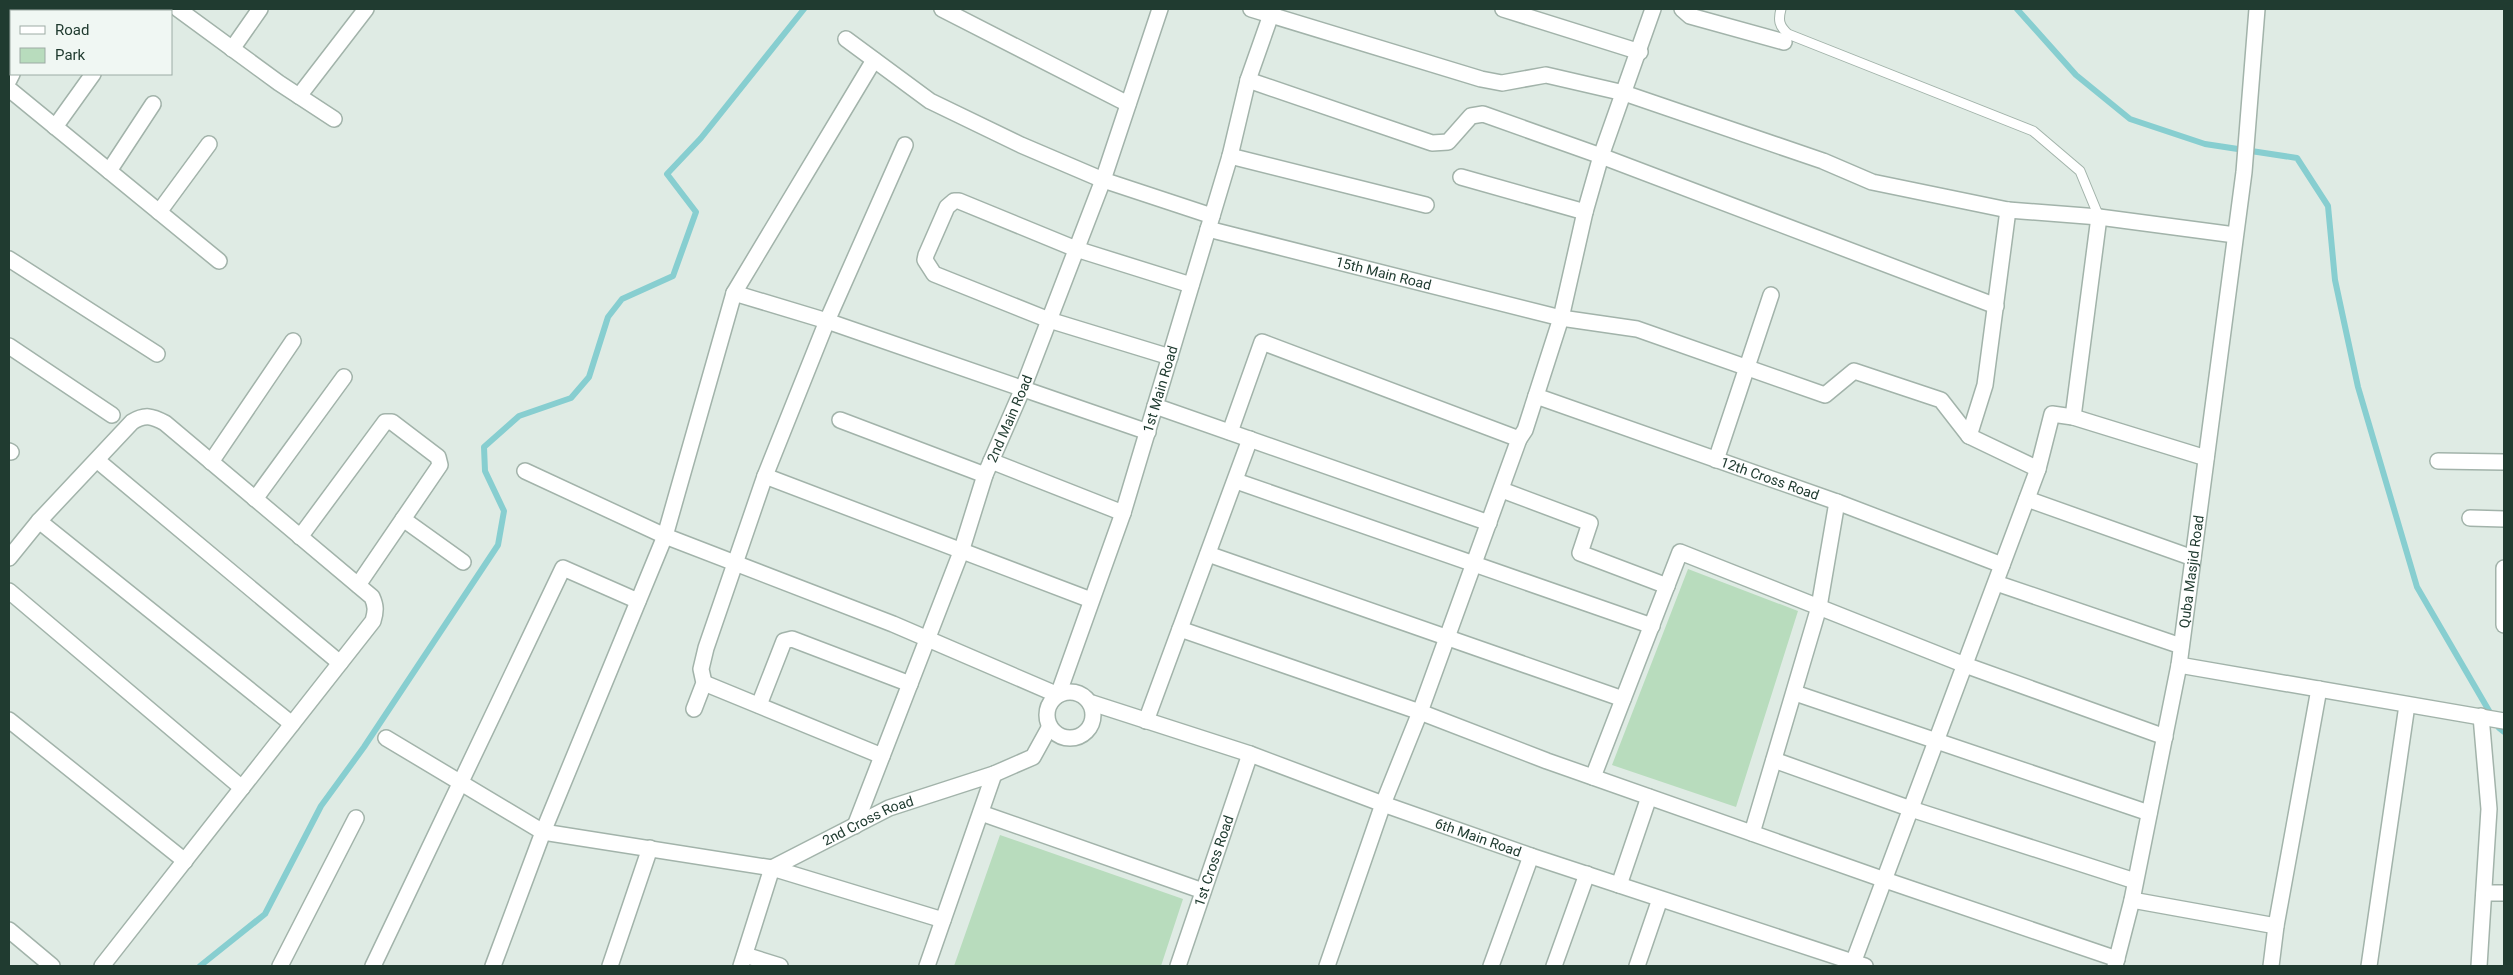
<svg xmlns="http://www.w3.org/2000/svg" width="2513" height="975" font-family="Roboto,sans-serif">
<rect width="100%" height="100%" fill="#dfebe4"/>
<path fill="#b8dcbd" d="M1688,569L1798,611L1736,807L1612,765Z
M1000,835L1183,899L1161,966H954Z"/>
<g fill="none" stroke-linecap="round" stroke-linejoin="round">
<path stroke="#87ced0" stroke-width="6" d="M2017,9L2076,75L2130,119L2205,144L2297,158L2328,206L2335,280L2358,387L2417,587L2499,728L2504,732
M200,966L265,914L321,806L364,747L498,545L504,511L485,471L484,447L519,416L571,398L589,377L608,317L622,299L673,276L696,212L667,174L701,138L804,9"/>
<g stroke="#a2b3aa" stroke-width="11">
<path id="service" d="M1781,9C1778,20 1779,26 1788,34L2033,131L2080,171L2099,217"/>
</g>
<g stroke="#a2b3aa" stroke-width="18">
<g id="minor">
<path d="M178,9L279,83L334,119"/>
<path d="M942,9L1128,104"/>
<path d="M1251,9L1481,79L1502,83L1546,75L1624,93L1823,161L1872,182L2008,210L2099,217L2235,235"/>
<path d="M1503,9L1640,52"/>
<path d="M1682,9L1690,16L1784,42"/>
<path d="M51,11L52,9"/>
<path d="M138,11L140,9"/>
<path d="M846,39L930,101L1021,145L1103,180L1212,216"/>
<path d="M232,49L260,9"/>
<path d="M9,80L12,74"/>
<path d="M1248,80L1432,143L1448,142L1471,116L1483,114L1601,156L1996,306"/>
<path d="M9,89L219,261"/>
<path d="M299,96L366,9"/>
<path d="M55,127L93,74"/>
<path d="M1230,156L1426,205"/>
<path d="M109,171L153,104"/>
<path d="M1461,177L1585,212"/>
<path d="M159,212L209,144"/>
<path id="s1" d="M1208,229L1561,318L1637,329L1825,395L1854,371L1941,400L1969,436L2038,469"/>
<path d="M9,259L157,354"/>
<path d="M734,293L827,321L1148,432"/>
<path d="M9,346L112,415"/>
<path d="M1170,357L1049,320L934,274L925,260L926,255L947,207L954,201H959L1076,249L1191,285"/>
<path id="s2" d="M1536,396L1837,502L2002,565"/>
<path d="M1155,406L1489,523"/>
<path d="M2073,417L2099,217"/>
<path d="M840,420L985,475"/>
<path d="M1230,432L1262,342L1519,439"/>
<path d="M1969,436L1985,385L2008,210"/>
<path d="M9,451L11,452"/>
<path d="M1716,460L1771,295"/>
<path d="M98,461L340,663"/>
<path d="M991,461L1123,513"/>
<path d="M2438,461L2504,462"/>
<path d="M211,462L293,341"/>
<path id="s3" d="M525,471L665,536L893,624L1058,695L1123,513L1230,156L1248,80L1273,9"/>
<path d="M765,476L1091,600"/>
<path d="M1236,481L1652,626"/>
<path d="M1502,490L1590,523L1580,553L1667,586"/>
<path d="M255,499L344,377"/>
<path d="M2027,499L2193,558"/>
<path d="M2470,518L2504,519"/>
<path d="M403,519L463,562"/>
<path d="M39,521L292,724"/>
<path d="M300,537L385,422H392L438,457L440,465L358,585"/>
<path d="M1208,554L1623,699"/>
<path d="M9,558L39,521L132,422C145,414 152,416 165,423L372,597C376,606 376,611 373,621L102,966"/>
<path d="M2504,568V625"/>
<path d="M1996,583L2181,646"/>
<path d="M9,591L242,788"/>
<path d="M1180,629L1420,712L1547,761L1885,880L2117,959"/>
<path d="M2179,665L2504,721"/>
<path d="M704,683L882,756"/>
<circle cx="1070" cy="715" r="23"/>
<path d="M1795,693L2149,813"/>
<path id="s4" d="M1092,703L1250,754L1383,804L1531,856L1865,966"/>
<path d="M759,705L784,641L792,639L910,684"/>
<path d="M694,709L704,683L701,669L706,648L765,476L827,321L905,145"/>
<path d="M9,720L185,861"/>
<path d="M1146,721L1250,439"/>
<path d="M386,738L543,832L772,868L943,920"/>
<path d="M1774,760L1911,809L2135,881"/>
<path d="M1593,777L1680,552L1965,665L2165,737"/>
<path d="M981,813L1203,891"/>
<path id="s5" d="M855,826L961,552L985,475L1023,388L1103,180L1160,9"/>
<path d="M1752,833L1819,607L1837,502"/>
<path d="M1619,885L1649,797"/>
<path d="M2484,893H2504"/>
<path d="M2132,900L2276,926"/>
<path d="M9,930L52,966"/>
<path d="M745,955L780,966"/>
<path d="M1853,963L2038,469L2052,414L2073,417L2206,458"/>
<path d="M280,966L356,818"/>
<path d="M373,966L563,568L638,601"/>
<path d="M493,966L543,832L665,536L734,293L874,60"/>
<path d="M610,966L650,848"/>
<path id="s6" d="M741,966L772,868L889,808L994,774L1033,757L1049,728"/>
<path d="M927,966L994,774"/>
<path id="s7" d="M1178,966L1250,754"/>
<path d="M1327,966L1383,804L1420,712L1519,439L1525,430L1561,318L1585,212L1601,156L1653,9"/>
<path d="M1491,966L1531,856"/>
<path d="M1554,966L1587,874"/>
<path d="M1637,966L1660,899"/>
<path d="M2271,966L2276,926L2319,689"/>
<path d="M2369,966L2407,705"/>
<path d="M2479,966L2489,809L2481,716"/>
</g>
</g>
<g stroke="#a2b3aa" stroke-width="18">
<g id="tertiary">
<path id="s8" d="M2115,966L2132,900L2179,665L2244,172L2257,9"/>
</g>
</g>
<use href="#service" stroke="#fff" stroke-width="9"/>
<use href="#minor" stroke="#fff" stroke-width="15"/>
<use href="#tertiary" stroke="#fff" stroke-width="15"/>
</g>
<g text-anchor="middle" stroke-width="5" stroke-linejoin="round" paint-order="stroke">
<g font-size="14" fill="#203b30" stroke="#f0f7f3">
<text dy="5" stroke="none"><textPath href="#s1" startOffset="181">15th Main Road</textPath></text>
<text dy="5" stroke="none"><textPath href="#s3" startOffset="901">1st Main Road</textPath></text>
<text dy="5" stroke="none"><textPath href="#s5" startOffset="436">2nd Main Road</textPath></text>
<text dy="5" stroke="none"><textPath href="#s2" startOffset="248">12th Cross Road</textPath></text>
<text dy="5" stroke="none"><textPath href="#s8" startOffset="402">Quba Masjid Road</textPath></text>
<text dy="5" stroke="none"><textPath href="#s6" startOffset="210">2nd Cross Road</textPath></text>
<text dy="5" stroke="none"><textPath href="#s4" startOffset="409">6th Main Road</textPath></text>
<text dy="5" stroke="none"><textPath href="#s7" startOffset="111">1st Cross Road</textPath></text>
</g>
</g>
<rect width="2513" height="975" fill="none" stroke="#203b30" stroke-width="20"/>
<rect x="10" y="10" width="162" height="65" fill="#f0f7f3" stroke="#9daca5"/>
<rect x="20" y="26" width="25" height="8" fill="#ffffff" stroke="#9daca5"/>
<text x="55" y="35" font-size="15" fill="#203b30">Road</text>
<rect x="20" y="48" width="25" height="15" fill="#b8dcbd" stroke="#9daca5"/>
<text x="55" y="60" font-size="15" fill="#203b30">Park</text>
</svg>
